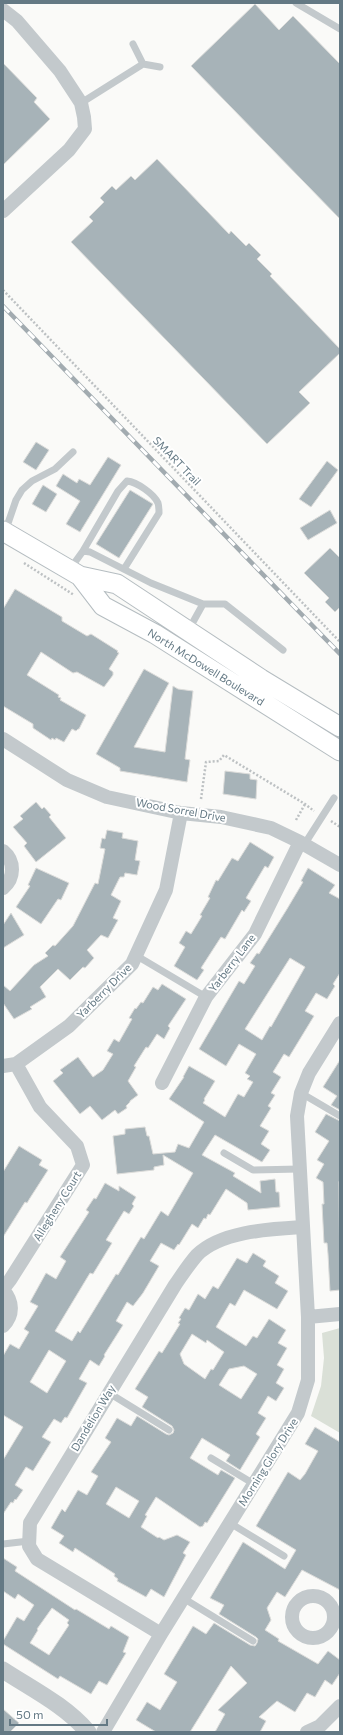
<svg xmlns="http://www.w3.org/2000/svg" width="343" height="1735" font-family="Commissioner,sans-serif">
<rect width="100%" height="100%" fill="#fafaf8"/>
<path fill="#dae0d7" d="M340,1328V1433L311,1416L321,1386L324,1358L322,1333Z"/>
<path fill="#a7b3b8" stroke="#dcdcda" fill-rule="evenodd" d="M255,4L279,30L293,16L340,64V219L191,66Z
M3,63L37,98L34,102L50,119L3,165Z
M157,159L229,234L231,231L246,246L249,243L261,255L257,259L272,274L270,276L340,349V353L299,392L310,403L267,444L71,242L93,221L89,217L104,202L100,198L112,186L116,190L131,176L135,180Z
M36,442L49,450L36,470L23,462Z
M108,457L121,465L80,532L66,524L80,501L56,486L63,474L77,483L79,479L90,485Z
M327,461L338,470L311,507L299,499Z
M43,485L57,494L46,512L32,504Z
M130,490L153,504L119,558L96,544Z
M330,510L337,523L308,540L300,528Z
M330,548L340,558V609L339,608L335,612L325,602L329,598L304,573Z
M15,589L62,617V621L87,636L91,634L118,651L117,652L119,653L109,669L113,672V675L104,687L77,672L73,673L41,652L27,675L59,695L58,697L61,698L60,700L86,715L79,729H78L76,731L72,729L64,742L56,738L55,740L52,738L51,740L33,728V724L3,706V609Z
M144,669L169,683L134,747L165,752L173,686L178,689L193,691L185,759L190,760L187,782L120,771V768L96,754Z
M225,771L250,774V779L257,780L256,799L223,794Z
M36,802L42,809L44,807L51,815L49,817L66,838L36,862L24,846L27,843L13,827L23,819L20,816Z
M107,830L123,833L122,838L138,841L135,860L140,861L137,875L125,873L124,877H120L111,895L121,901L113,918L118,920L108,938L101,935L87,950L94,958L85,968L83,967L70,980L58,969L40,987L46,997L30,1007L32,1009L14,1019L3,1003V985L10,991L34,965L48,956L45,953L53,945L55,946L73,926L95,883L98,884L105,849L100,848L102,838L105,839Z
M250,842L274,857L268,868L265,866L246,898L251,901L244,912L242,910L225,939L221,937L201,968L204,970L197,980L174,966L185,947L179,943L186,931L191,934L202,916L200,915L210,898L208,897L216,880L218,881L232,858L238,861Z
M36,868L69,883L61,900L58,899L41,924L16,907L30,886L28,885Z
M308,868L335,885L329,893L340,899V973L333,984L335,986L327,999L316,993L305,1011L314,1016L289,1057L284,1054L273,1072L281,1077L271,1093L275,1095L268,1106L271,1108L260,1126L269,1131L261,1144L270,1150L262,1162L215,1135L202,1155L235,1173L233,1176L261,1193L260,1181L275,1179L276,1192H279L280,1207L248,1210L247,1203L226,1189L210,1215L208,1214L206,1219L204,1218L198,1228L192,1224L179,1245L178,1244L174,1250L161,1243L150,1261L159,1266L143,1293L133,1306L127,1302L116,1321L123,1325L104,1355L105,1356L99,1366L90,1360L79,1379L87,1383L67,1418L65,1417L61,1423L54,1419L42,1437L51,1442L33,1471L26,1467L15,1485L23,1490L16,1500L15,1499L13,1503L11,1502L3,1514V1460L23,1427L3,1415V1356L10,1344L19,1349L29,1332L24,1329L38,1306L30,1302L46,1273L56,1279L66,1261L60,1257L89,1212L86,1210L94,1198L96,1199L105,1183L119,1191V1186L136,1197L132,1204L134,1206L129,1214L124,1211L106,1240L112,1243L93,1274L90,1273L55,1331L72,1341L78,1331L80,1333L116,1274L118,1275L141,1237L144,1239L161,1211L168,1216L193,1173L163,1155L164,1165L154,1167V1170L117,1174L113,1136L125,1134V1129L145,1127L147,1136H149L153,1154L175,1152L178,1144L189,1148L204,1122L169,1099L184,1077H183L189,1066L215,1081L204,1099L205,1100L203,1103L225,1117L238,1094L244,1097L253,1082L247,1079L250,1076L245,1073L256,1054L239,1044L226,1066L199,1049L239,981L244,984L255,966L250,963L257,953L259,954L287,909L303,882L301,881ZM290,958L305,967L271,1027L270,1026L262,1040L245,1029ZM49,1350L66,1361L47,1393L30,1382Z
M11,913L24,935L3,948V925Z
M162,984L186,999L168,1026L170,1028L164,1039L157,1034L148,1048L146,1047L134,1066L136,1067L128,1081L138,1095L130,1101V1102L126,1106L127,1108L118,1114L115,1110L102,1120L90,1106L80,1114L53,1081L63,1073L60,1070L78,1057L93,1077L103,1070L113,1054L107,1051L114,1039L119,1042L132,1019L129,1018L135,1008L136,1009L141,1002L143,1003L153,987L158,990Z
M340,1060V1110L331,1105L337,1096L323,1087Z
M326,1114L340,1121V1179L339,1182L340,1290L330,1291L328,1254L327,1243H324L322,1204H324L323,1182L316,1178L324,1164L317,1160L329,1141L315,1132Z
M19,1146L42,1160L39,1165L48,1170L30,1198L27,1203L25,1202L3,1237V1172Z
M253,1253L266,1261L263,1266L279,1276L275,1283L288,1291L277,1309L244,1290L235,1306L230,1303L216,1327L246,1346L253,1336L257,1338L269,1319L286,1330L278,1343L287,1348L277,1365L284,1369L276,1383L284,1388L276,1401L268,1396L258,1413L266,1418L256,1434L260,1437L240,1470L226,1461L230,1455L202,1438L190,1458L218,1475L221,1470L235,1478L207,1523L205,1522L203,1526L200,1527L156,1497L145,1515L147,1516L141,1527L158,1538L159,1537L164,1540L177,1535L190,1542L183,1553L186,1555L164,1597L151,1589L146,1597L117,1581L118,1579L114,1576L115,1574L75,1548L73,1552L59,1543L64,1536L51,1528L62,1509L65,1512L78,1490L87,1495L98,1476L91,1472L111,1442L105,1438L117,1418L131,1426L137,1416L166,1434L169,1435L173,1433L174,1430L172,1426L142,1407L148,1397L135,1389L159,1351L162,1353L180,1324L178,1323L181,1319L179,1318L185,1308L189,1310L198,1294L205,1299L213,1286L218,1289L237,1258L247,1263ZM192,1334L206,1343L207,1340L224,1352L213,1370L211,1369L205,1379L184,1364L180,1354ZM244,1366L257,1374L241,1399L219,1385L229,1369ZM116,1487L139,1501L129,1518L106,1504Z
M315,1427L340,1442V1590L302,1570L285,1597L277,1592L267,1608L271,1620L265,1630L279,1639L278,1641L318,1664L328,1651L340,1660V1673L332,1685L325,1680L315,1697L307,1693L295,1712L277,1701L259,1717L266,1721L260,1732H215L225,1714L218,1710L247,1683L231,1666L190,1732H156L136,1720L147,1702L160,1710L177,1682L164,1674L193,1626L206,1634L214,1623L250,1645L255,1646L257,1643L258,1639L256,1637L219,1614L224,1605L210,1598L243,1542L285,1569L296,1550L256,1526L288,1472L300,1480L305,1474L318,1451L305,1444Z
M3,1558L17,1567L15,1571L75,1610L76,1609L109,1629L111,1626L129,1637L123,1652L126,1653L107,1685L99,1681L91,1694L60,1676L58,1679L3,1644V1641L17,1617L24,1621L34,1605L18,1594L15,1599L3,1591ZM52,1608L69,1620L67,1623L69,1625L49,1655L30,1643L38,1630L37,1629Z
M3,1709L19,1723L10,1732H3Z"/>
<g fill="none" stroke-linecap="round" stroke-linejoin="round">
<g stroke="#b5bdc1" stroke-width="21">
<path id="secondary" d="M3,531L80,576L117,584L261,679L340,727
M80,576L103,606L155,634L340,751"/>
</g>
<path stroke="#bdc1c3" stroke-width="2.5" stroke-dasharray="2 2" stroke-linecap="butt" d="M3,290L340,642
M24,563L74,595
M201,799L206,762L219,761L224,755L305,804L314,811
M296,820L305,804
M331,821L340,827"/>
<path stroke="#c3c9cc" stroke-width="7" d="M296,3L340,29
M133,44L143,64
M81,103L143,64L160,67
M5,532L16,500L22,490L32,481L55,469L73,452
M83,551L118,491L127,481C137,482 154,494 158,503C159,506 159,510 159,513L124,569
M70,569L83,551L90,552L151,583L203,604H225L283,650
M188,631L203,604
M304,845L334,798
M137,956L206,997
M301,1093L340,1116
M224,1153L253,1170L299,1169
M109,1393L169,1430
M211,1458L254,1484
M230,1523L284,1556
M3,1544L29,1541
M183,1598L253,1641"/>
<path stroke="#c3c9cc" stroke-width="14" d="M3,10L17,21L60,71L81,103L84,117L85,129L69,150L3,211
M3,739L67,780L107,797L181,813L221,817L271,828L300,842L340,865
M3,851C15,861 15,878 3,888
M3,1066L16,1064L69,1026L132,964L166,890L181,813
M162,1083L206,997L255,934L300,842
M3,1289L10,1280L83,1165L77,1146L40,1107L16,1064
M3,1290C13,1301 14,1315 3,1326
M308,1317L340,1314
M292 1617a21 21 0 1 1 42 0a21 21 0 1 1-42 0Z
M161,1634L37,1559L29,1546L30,1523L175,1285C182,1275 189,1264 197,1255C221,1231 271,1229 303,1227
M103,1732L161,1634L298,1413L308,1380V1317L297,1116L301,1093L309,1073L340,1023
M307,1732L320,1726L340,1706"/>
<path stroke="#c3c9cc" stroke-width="17" d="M3,1670C32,1689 65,1705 88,1732"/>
<use href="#secondary" stroke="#fff" stroke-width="19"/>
<g stroke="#a2abb0" stroke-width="4.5">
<path id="rail" d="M3,306L340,654"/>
</g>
<use href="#rail" stroke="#fff" stroke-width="3" stroke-dasharray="9" stroke-linecap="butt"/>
</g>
<g text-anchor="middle" stroke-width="4" stroke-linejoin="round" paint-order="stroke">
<g font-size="11" fill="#647984" stroke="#fff">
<text transform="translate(177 461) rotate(46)" y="4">SMART Trail</text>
<text transform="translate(206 667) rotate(32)" y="4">North McDowell Boulevard</text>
<text transform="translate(181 810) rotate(10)" y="4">Wood Sorrel Drive</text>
<text transform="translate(232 963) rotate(-53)" y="4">Yarberry Lane</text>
<text transform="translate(104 991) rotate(-45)" y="4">Yarberry Drive</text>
<text transform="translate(57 1206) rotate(-58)" y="4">Allegheny Court</text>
<text transform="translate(93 1418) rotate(-59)" y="4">Dandelion Way</text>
<text transform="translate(268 1462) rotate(-58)" y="4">Morning Glory Drive</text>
</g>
</g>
<rect width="343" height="1735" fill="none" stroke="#647984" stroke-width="8"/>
<path d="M10 1719v6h97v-6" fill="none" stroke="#647984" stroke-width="2"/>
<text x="16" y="1719" font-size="12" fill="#647984" stroke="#ffffff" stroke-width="3" paint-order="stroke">50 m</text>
</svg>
